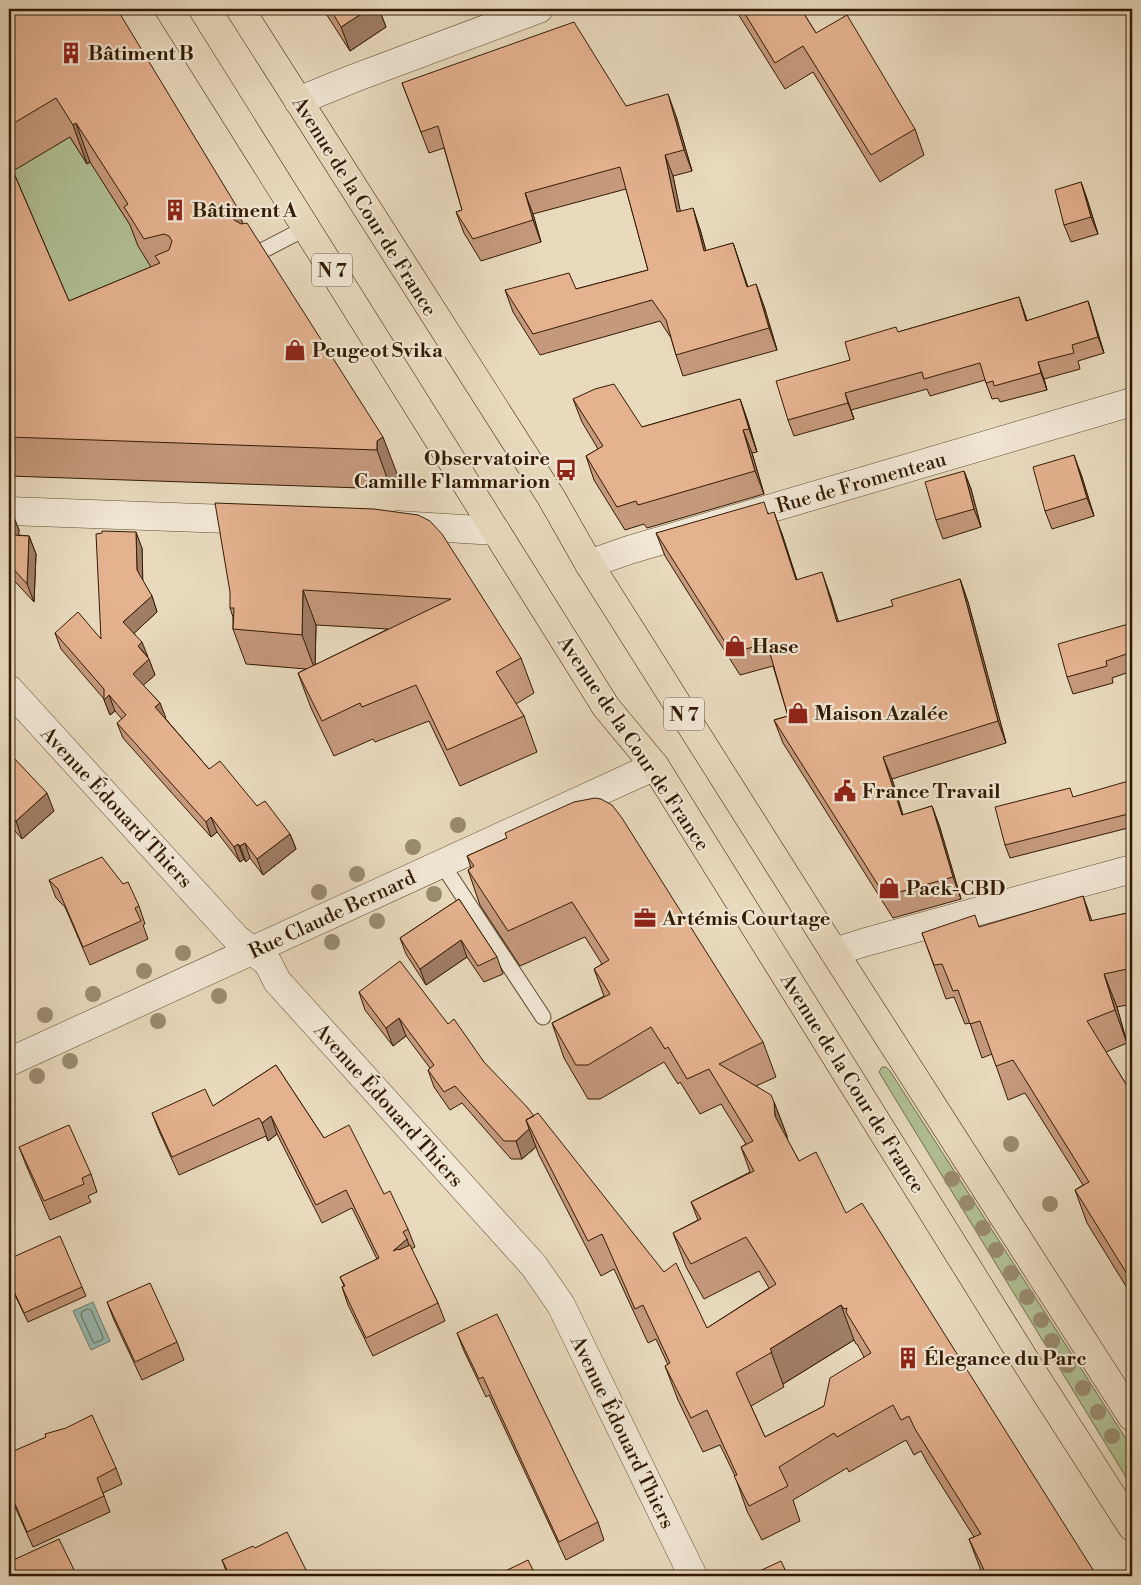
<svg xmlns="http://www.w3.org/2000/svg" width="1141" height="1585" font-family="'Libre Bodoni',serif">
<rect width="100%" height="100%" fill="#e9dabe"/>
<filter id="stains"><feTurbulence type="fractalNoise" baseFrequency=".004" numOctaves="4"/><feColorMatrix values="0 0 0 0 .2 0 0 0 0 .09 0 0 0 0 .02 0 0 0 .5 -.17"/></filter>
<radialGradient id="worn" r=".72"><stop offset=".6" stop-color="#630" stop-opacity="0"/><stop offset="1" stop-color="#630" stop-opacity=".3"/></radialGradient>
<path fill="#b1c195" stroke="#726e4c" d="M9,75L69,136L87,163L95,159L108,190L135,232L170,258L83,340L13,178Z
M882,1067H886L890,1071L1132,1448V1487L885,1082L879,1072Z"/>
<path fill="#97bbb0" stroke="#6f7b6b" d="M93,1302L110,1341L91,1350L73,1311Z"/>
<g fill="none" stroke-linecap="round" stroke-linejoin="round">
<path stroke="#656b5a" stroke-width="1" d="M88,1309L91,1310L103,1337L102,1340L95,1343L93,1342L81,1315L82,1312Z"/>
<g stroke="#604b32" stroke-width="17">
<path id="lane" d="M256,254L306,228
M442,864L543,1017"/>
</g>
<g stroke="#604b32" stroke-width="29">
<path id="street" d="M298,101L352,79L539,9
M9,511L255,520
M397,525L496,531
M589,564L629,550L1132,402
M9,689L236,938L268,963L277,981L534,1266L561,1305L693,1576
M834,952L866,942L1132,869
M9,1062L655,766"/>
</g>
<g stroke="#331b03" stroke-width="29">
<path id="primary" d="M169,9L591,683L606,707L655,766L1028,1365L1132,1527
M240,9L551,497L589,564L834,952L1132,1417"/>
</g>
<use href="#lane" stroke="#f1e7d5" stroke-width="15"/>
<use href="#street" stroke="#f1e7d5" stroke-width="28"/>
<use href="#primary" stroke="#e9dabe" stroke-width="28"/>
</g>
<g fill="#9a8c6f">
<circle cx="458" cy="825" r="8"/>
<circle cx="413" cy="847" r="8"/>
<circle cx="357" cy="874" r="8"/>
<circle cx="319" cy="892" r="8"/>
<circle cx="434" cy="894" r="8"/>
<circle cx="377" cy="921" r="8"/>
<circle cx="332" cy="942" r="8"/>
<circle cx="183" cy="953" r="8"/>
<circle cx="144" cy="971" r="8"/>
<circle cx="93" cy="994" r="8"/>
<circle cx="219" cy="996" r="8"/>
<circle cx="45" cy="1015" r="8"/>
<circle cx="158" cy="1021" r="8"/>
<circle cx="70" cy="1061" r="8"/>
<circle cx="37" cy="1076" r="8"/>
<circle cx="1011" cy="1144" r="8"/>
<circle cx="952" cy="1179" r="8"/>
<circle cx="967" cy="1203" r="8"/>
<circle cx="1050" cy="1204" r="8"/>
<circle cx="983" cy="1228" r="8"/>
<circle cx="996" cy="1250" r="8"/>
<circle cx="1011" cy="1273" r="8"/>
<circle cx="1027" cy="1297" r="8"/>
<circle cx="1041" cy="1320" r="8"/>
<circle cx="1052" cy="1341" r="8"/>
<circle cx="1068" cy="1365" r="8"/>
<circle cx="1083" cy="1388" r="8"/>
<circle cx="1098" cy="1412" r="8"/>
<circle cx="1112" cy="1436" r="8"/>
</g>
<path fill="#c5997c" stroke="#331b03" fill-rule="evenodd" d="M9,9L243,224L398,476L392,480L391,489L9,476ZM70,137L87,164L90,162L130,225L138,246L151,267L69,301L13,171Z
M323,9H379L386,27L350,51Z
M735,9H801L816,33L915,129L924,155L880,182L813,72L785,89Z
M402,83L626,106L676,116L692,171L673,176L680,211L700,229L706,251L733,243L748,287L764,306L777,350L683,376L676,355L671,338L660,321L540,355L513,312L505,290L576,289L648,270L626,189L533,214L541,242L481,261L464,233L456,212L462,210L444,148L429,153Z
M1081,182L1087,199L1098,234L1071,242L1064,225Z
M1019,297L1027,321L1088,301L1093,317L1104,353L1078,361L1080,369L1044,379L1047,390L1000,402L998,398L992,399L985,380L930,396L927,389L851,410L854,419L794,436L788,420L850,360L898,332Z
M573,399L642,427L740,399L748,422L757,452L752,453L764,494L647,528L644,524L625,530L594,480L586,456L598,449L582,422Z
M964,471L971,489L981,527L943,539L936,520Z
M1081,474L1094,516L1052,529L1045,511Z
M374,509L521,658L534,693L516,704L524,716L537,752L460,786L429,721L375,742L373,739L334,756L311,708L298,673L306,669L246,664L233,629V617L230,608ZM316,625L388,629L315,665Z
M9,512L19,530L18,535L29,536L36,554L34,602L9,575Z
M769,513L782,534L797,580L830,595L838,622L893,606L960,579L968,602L1006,743L892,779L903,815L932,806L940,828L961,899L893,918L783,743L774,720L788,716L773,666L740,675L665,556L656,533Z
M142,548V580L152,596L157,612L134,633L148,658L155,675L143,685L160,703L165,718L209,769L257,806L290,834L296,849L263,875L250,858L246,862L244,859L240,862L217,832L211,837L123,738L117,723L122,719L115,711L110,715L104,699L61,649L55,633L101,639Z
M1132,623V671L1112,678L1113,683L1073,694L1067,677Z
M9,761L54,811L22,839L9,824Z
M1132,780V827L1010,858L1005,845Z
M507,838L763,1042L776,1077L756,1086L774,1102L787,1136V1139L799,1161L846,1213L1095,1573L1096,1576H983L969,1539L974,1537L928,1464L921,1451L914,1455L906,1440L849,1472L847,1468L793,1500L800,1521L762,1540L747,1511L735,1476L720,1445L703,1452L678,1400L665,1366L668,1365L656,1339L648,1343L614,1269L601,1276L539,1155L536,1147L522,1159H511L462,1103L450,1110L434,1087L428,1070L430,1068L406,1036L393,1046L365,1010L359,992L448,1024L484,1062L707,1328L769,1288L759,1271L704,1299L686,1267L673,1233L698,1220L691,1202L750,1172L741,1147L746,1144L721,1104L700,1114L680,1082L678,1084L664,1062L600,1099H588L564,1058L552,1023L604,996L594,969L602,964L585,937L520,966L480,905L468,870L471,868L467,856ZM854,1340L856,1344H857L864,1357L824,1406L765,1437L751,1406L784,1387L783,1384Z
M49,880L139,906L145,924L143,925L148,939L90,965L65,907L56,898Z
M459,899L497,957L503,974L484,982L467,957L426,985L406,954L400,938Z
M1132,912V1004L1117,1007L1127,1043L1106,1052L1129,1089L1132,1087V1296L1087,1223L1075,1190L1083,1185L1025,1093L1008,1100L992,1054L982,1058L970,1023L965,1024L954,997L946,999L922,933L979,927L1092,921Z
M276,1065L324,1138L384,1194L408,1229L415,1247L411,1249L438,1303L445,1321L373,1356L348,1305L342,1287L344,1286L340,1277L377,1259L352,1208L322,1223L277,1134L268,1141L266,1136L179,1175L159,1131L152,1113L213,1106Z
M19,1147L91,1174L97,1192L88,1196L91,1202L50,1220L26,1165Z
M9,1259L82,1287L86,1296L28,1322L9,1283Z
M107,1302L177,1342L184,1360L142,1380L114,1320Z
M457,1333L598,1522L604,1540L566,1560L489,1395L486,1397L464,1351Z
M9,1453L116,1468L122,1484L103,1493L110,1512L33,1547L9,1493Z
M255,1548L309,1576H228L222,1560Z"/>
<path fill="#a07d65" stroke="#331b03" d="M369,9H379L386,27L350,51L341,27Z
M668,94L676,116L692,171L684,150Z
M76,123L90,162L87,164L73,125Z
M665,155L673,176L685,233L677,212Z
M1081,182L1087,199L1098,234L1091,217Z
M525,193L533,214L541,242L533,220Z
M237,207L251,246L234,220L233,214Z
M693,208L700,229L712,273L704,251Z
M733,243L740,264L755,308L747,287Z
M756,284L764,306L777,350L769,328Z
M1019,297L1025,314L1032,337L1026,321Z
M1088,301L1093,317L1104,353L1098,337Z
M1038,362L1044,379L1047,390L1041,373Z
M845,393L851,410L854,419L848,403Z
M740,399L748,422L757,452L749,429Z
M743,430L752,453L764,494L755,471Z
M383,437L398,476L392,480L391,489L377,450V441Z
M1074,455L1081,474L1094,516L1087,498Z
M964,471L971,489L981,527L974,509Z
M12,512L19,530L18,553L11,535Z
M774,512L782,534L804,602L796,580Z
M136,532L142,548L143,586L137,570Z
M29,536L36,554L34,602L27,584Z
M822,572L830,595L846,645L837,622Z
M960,579L968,602L1006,743L998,721Z
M303,590L316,625L315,670L302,635Z
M152,596L157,612L129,638L123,622Z
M142,642L148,657L138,646Z
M149,659L155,675L139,689L133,674Z
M109,695L115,711L110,715L104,700Z
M160,703L166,718L161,723L155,707Z
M883,757L892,779L910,838L902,815Z
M47,793L54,811L22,839L16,821Z
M932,806L940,828L961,899L953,877Z
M211,817L217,832L211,837L206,822Z
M290,834L296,849L263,875L257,859Z
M245,843L250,858L246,862L240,846Z
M238,844L244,859L240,862L234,847Z
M1083,896L1095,929L1090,921Z
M461,940L467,957L426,985L420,969Z
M1104,974L1117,1007L1127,1043L1115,1010Z
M399,1018L406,1036L393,1046L386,1028Z
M774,1102L787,1136V1151L775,1116Z
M271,1116L277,1134L268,1141L262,1123Z
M529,1129L536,1147L522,1159L516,1141Z
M407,1239L413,1257L393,1251Z
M841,1305L854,1340L783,1384L770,1349Z"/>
<path fill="#e5b290" stroke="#331b03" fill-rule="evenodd" d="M9,9H117L237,207L233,214L234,220L241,224L247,223L383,437L377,441V450L9,437V162L69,301L160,263L155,256L169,250L172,241L169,236L164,234L144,239L124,207L128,204L76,123L73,125L56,98L9,126Z
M330,9H369L341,27Z
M742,9H801L816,33L847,15L915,129L871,155L803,46L775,63Z
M574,22L626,106L668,94L684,150L665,155L677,212L693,208L704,251L733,243L747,287L756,284L769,328L676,355L666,320L652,300L533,334L505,290L569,273L576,289L648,270L620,167L525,193L533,220L473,239L456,212L462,210L438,126L421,132L402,83Z
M1132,114V122L1130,115Z
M1081,182L1091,217L1064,225L1055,190Z
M1019,297L1026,321L1088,301L1098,337L1072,345L1074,353L1038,362L1041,373L994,386L993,381L986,383L980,363L924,379L922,372L845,393L848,403L788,420L776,381L850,360L845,342L896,327L898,332Z
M614,384L642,427L740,399L749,429L743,430L755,471L638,505L636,501L617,507L586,456L603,446L573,399L595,389Z
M1074,455L1087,498L1045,511L1033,467Z
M1132,458V480L1126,460Z
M964,471L974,509L936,520L925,482Z
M764,502L768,514L774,512L796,580L822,572L837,622L893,606L891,600L960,579L998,721L883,757L902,815L932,806L953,877L885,896L774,720L788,716L767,643L732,653L656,533Z
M215,503L374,509L418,515L430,521L442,534L521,658L496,672L524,716L447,750L416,685L362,707L360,703L322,721L298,673L451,599L303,590L302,635L233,629L234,608H230V592Z
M9,512H12L11,535L29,536L27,584L9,564Z
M102,531L136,532L137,570L152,596L123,622L142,642L138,646L149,659L133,674L160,703L155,707L209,769L220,761L257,806L265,801L290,834L257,859L245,843L240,846L238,844L234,847L211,817L206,822L117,723L126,715L109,695L104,700V689L55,633L78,612L101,639L96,534L102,533Z
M1132,623V652L1106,661L1107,666L1067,677L1058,644Z
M13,757L47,793L16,821L9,814V761Z
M1132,780V813L1005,845L995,807L1070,788L1073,797Z
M595,798L601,799L612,805L622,818L763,1042L719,1064L771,1095L774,1102L775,1116L799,1161L816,1152L846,1213L862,1203L1095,1573L1089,1576H987L969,1539L981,1534L915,1429L909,1416L901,1420L893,1405L837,1437L834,1433L779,1467L788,1486L749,1506L734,1476L737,1475L707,1410L691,1418L665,1366L670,1363L643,1305L635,1309L602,1234L588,1241L526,1120L538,1113L664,1272L676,1263L707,1328L776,1284L746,1237L691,1264L673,1233L701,1219L691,1202L754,1171L741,1147L753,1141L709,1069L687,1079L668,1047L665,1049L651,1027L588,1065H576L552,1023L610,994L594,969L609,960L572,902L508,931L468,870L474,866L467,856L507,838L505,833L574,802ZM841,1305L844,1309L847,1308L846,1312L871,1353L830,1378L824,1406L765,1437L736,1373L772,1352L770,1349Z
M102,857L123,884L128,882L139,906L135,908L141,921L83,947L58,889L49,880Z
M1083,896L1090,921L1132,912V968L1104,974L1115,1010L1087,1021L1129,1089L1132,1087V1282L1075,1190L1089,1182L1013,1060L996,1066L980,1021L970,1024L958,990L953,991L942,964L934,965L922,933L975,915L979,927Z
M459,899L497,957L478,966L461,940L420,969L400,938Z
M400,961L448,1024L454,1019L484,1062L527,1107L534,1116L526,1120L529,1129L516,1141H504L455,1086L444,1092L428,1070L434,1065L399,1018L386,1028L359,992Z
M276,1065L324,1138L349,1125L384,1194L390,1191L408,1229L403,1232L407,1239L393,1251L398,1249L399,1250L410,1245L438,1303L366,1338L342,1287L345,1286L340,1277L379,1258L346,1190L316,1205L271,1116L262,1123L259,1118L172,1157L152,1113L205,1089L213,1106Z
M69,1125L91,1174L82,1178L84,1184L44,1201L19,1147Z
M60,1236L82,1287L24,1313L9,1281V1259Z
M150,1283L177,1342L135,1362L107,1302Z
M497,1314L598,1522L559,1542L483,1377L479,1379L457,1333Z
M92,1415L116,1468L97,1478L104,1496L27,1532L9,1490V1453L46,1437L45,1434L66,1428Z
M287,1532L309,1576H230L222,1560L253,1546L255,1548Z
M59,1539L77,1576H9V1562Z
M528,1560L536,1576H495Z
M781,1561L788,1576H752L751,1575Z"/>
<defs>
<g id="building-bare" transform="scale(1.725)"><path d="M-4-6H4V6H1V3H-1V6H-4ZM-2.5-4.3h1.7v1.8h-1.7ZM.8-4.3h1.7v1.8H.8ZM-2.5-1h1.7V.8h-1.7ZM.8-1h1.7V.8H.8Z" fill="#8f2418" stroke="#f1e7d5" stroke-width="2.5" paint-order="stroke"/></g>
<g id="shop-bare" transform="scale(1.725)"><path d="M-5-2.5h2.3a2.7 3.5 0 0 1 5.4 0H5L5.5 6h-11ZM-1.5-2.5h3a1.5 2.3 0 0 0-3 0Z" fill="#8f2418" stroke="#f1e7d5" stroke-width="2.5" paint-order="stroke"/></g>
<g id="bus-bare" transform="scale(1.725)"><path d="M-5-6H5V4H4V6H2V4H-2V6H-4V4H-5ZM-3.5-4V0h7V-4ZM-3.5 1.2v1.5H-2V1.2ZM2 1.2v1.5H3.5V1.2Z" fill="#8f2418" stroke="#f1e7d5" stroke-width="2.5" paint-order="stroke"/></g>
<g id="civic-bare" transform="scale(1.725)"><path d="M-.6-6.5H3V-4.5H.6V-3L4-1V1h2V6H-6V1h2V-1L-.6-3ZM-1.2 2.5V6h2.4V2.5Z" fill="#8f2418" stroke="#f1e7d5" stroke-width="2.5" paint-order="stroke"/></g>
<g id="office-bare" transform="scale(1.725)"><path d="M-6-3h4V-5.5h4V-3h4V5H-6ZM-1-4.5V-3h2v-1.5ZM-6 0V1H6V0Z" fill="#8f2418" stroke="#f1e7d5" stroke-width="2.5" paint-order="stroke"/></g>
</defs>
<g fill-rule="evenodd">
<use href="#building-bare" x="71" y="53"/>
<use href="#building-bare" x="175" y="210"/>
<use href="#shop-bare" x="295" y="350"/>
<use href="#bus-bare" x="566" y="470"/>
<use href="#shop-bare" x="735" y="646"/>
<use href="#shop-bare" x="798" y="713"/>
<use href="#civic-bare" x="845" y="791"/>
<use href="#shop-bare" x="889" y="888"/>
<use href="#office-bare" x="645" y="918"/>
<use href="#building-bare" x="908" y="1358"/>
</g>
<g text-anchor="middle" stroke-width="4.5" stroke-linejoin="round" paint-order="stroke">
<g fill="#f1e7d5" stroke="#6c5842" stroke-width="1">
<rect x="312" y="253.5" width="40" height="33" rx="4"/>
<rect x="664" y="697.5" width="40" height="33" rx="4"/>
</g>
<g font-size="19" font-weight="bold" fill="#331b03">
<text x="332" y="277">N 7</text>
<text x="684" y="721">N 7</text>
</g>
<g font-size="20" font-weight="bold" fill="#331b03" stroke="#f1e7d5" text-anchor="start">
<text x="88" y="60">Bâtiment B</text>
<text x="192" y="217">Bâtiment A</text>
<text x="312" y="357">Peugeot Svika</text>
<text x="550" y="465" text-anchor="end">Observatoire<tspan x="550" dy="23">Camille Flammarion</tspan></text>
<text x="752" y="653">Hase</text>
<text x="814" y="720">Maison Azalée</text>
<text x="862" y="798">France Travail</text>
<text x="906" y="895">Pack-CBD</text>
<text x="662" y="925">Artémis Courtage</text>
<text x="924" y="1365">Élegance du Parc</text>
</g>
<g font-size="20" fill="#331b03" stroke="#f1e7d5">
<text transform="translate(365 206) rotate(58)" y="7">Avenue de la Cour de France</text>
<text transform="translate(861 482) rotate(-16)" y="7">Rue de Fromenteau</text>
<text transform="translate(634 743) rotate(56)" y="7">Avenue de la Cour de France</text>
<text transform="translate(117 807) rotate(47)" y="7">Avenue Édouard Thiers</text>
<text transform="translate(332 914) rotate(-25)" y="7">Rue Claude Bernard</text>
<text transform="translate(853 1083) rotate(58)" y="7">Avenue de la Cour de France</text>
<text transform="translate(389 1105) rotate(48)" y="7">Avenue Édouard Thiers</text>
<text transform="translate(623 1432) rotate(64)" y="7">Avenue Édouard Thiers</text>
</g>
</g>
<rect width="1141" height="1585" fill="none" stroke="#e9dabe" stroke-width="30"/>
<rect x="10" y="10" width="1121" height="1565" fill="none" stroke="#331b03" stroke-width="2.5"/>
<rect x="15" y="15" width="1111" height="1555" fill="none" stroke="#331b03"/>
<rect width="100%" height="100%" filter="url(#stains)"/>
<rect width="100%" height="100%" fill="url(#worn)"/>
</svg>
